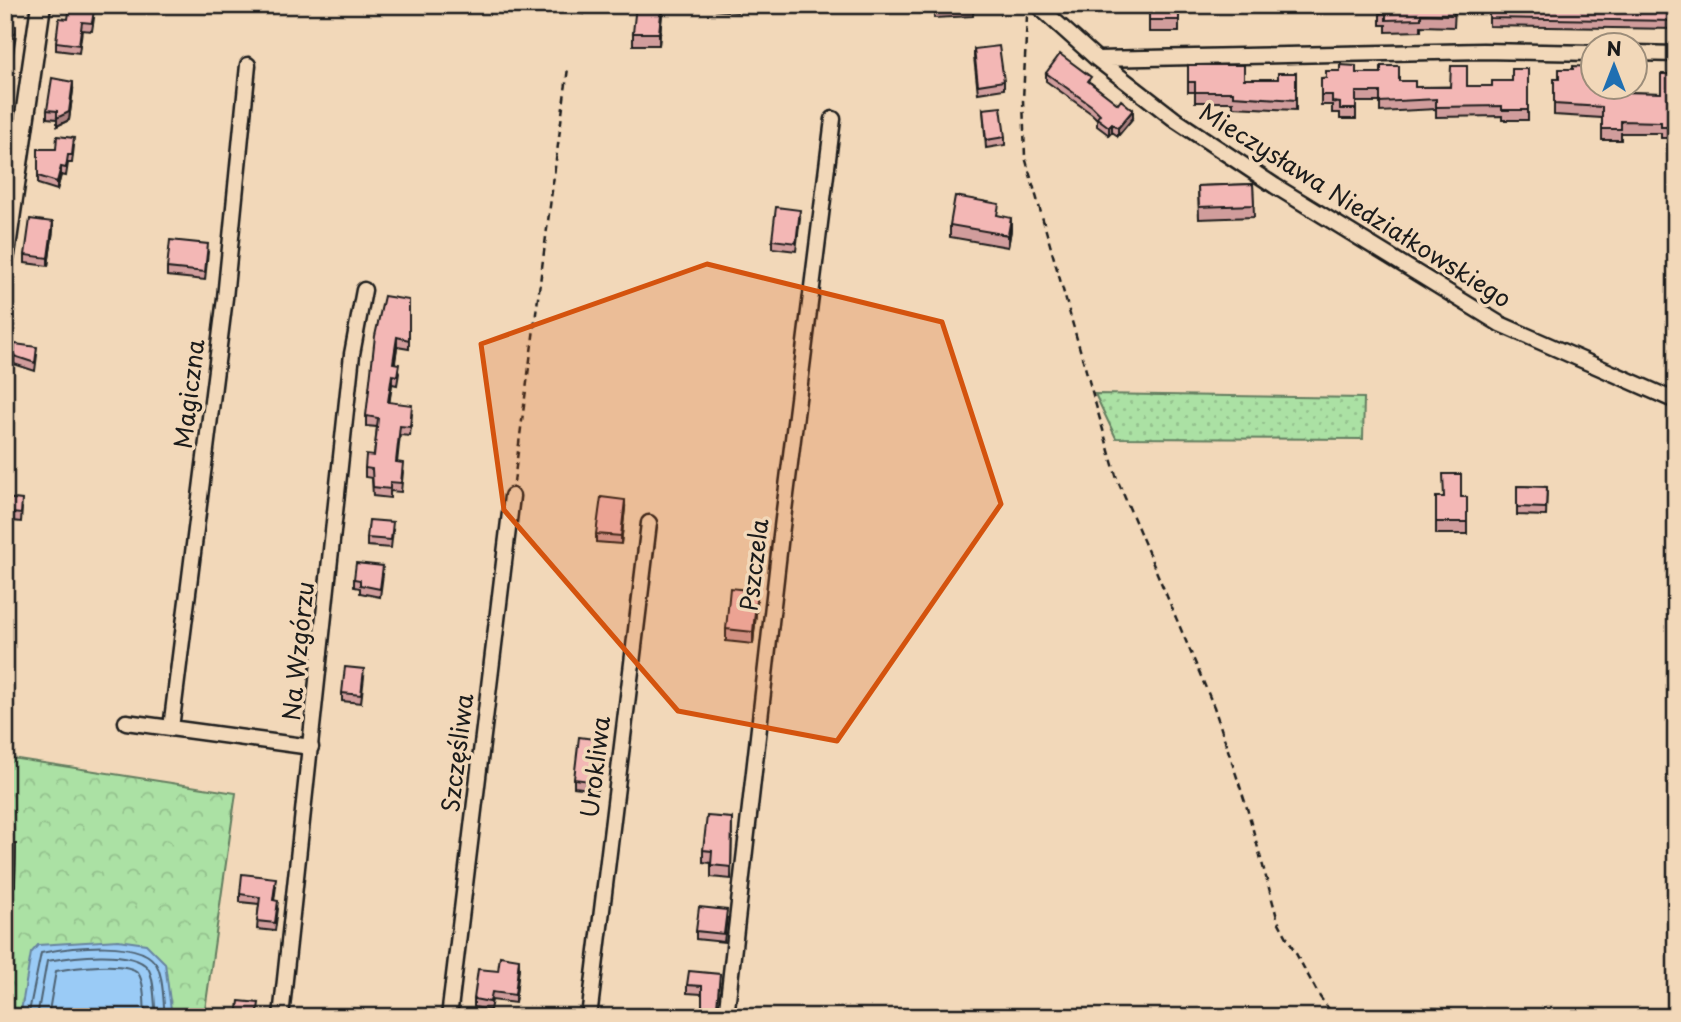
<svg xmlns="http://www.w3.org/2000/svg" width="1681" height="1022" font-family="'Playpen Sans',sans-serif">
<defs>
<pattern id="grass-dots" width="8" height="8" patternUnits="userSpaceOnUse" patternTransform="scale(1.75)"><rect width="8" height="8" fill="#abe1a4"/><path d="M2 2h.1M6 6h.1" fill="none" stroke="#93c08d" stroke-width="1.8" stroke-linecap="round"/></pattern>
<pattern id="park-crowns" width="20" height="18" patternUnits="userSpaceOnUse" patternTransform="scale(1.75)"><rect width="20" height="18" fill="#abe1a4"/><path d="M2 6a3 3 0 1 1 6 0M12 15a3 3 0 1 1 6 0" fill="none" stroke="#93c08d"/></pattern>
</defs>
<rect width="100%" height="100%" fill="#f2d8b9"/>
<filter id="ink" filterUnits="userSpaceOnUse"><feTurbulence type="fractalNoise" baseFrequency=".0143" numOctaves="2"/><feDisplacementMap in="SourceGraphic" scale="14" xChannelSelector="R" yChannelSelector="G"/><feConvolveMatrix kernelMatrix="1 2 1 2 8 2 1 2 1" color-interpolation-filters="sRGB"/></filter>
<g filter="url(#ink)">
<path fill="url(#grass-dots)" stroke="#647e60" stroke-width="2" d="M1095,394L1364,398L1363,439L1116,438Z"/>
<path fill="url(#park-crowns)" stroke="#647e60" stroke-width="2" d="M5,757L236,793L204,1017H5Z"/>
<path fill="#9acbf6" stroke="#68859f" stroke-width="2" d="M118,940L146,944L165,963L172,1017H20L31,953L38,945Z"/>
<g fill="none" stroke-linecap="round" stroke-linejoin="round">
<path stroke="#4e6273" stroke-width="2" d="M28,1017L41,953C67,948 146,936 158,968C164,982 163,1002 165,1017
M37,1017L47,961C70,957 132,948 148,968C155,979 154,1004 156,1017
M48,1017L56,971C71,968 128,960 138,973C145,983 144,1005 145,1017"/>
<g stroke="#1c1c1c" stroke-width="19">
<path id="minor" d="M1037,5L1097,59L1177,121L1275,186L1500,324L1676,401
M1636,53L1676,54
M1097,59L1483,51L1594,53
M126,722L311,747
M171,728L225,298L248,65
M281,1017L352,354L364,290
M449,1017L512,496
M589,1017L649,523
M726,1017L781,535L833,119"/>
</g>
<g stroke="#1c1c1c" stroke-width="23">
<path id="tertiary" d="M5,254L41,5"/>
</g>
<path stroke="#1c1c1c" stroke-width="2.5" stroke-dasharray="7 5" stroke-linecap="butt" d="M1027,16L1023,100L1025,157L1117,479L1214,707L1247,808L1278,921L1320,997L1335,1017
M514,482L568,68"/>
<use href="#minor" stroke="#f2d8b9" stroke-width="14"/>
<use href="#tertiary" stroke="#f2d8b9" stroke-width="18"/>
</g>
<path fill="#d19d9c" stroke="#1c1c1c" stroke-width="2" d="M570,5H584L583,14L570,12Z
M716,5H738L737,12L716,10Z
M886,5H899L898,8L886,6Z
M934,5H974L973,16L934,18Z
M1149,5H1179V32H1149Z
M1380,5H1471V9L1455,8L1454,27L1421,26V31L1386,32V25H1380Z
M1489,5H1676V29L1489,26Z
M662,14L659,45H633V33Z
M94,18L92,31L82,30L79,53L56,50V42L68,19Z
M974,49L1004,81V89L978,93L974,57Z
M1188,65L1244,79H1278L1296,73V110L1233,107V102H1195V92H1188Z
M1528,69V120H1502V116L1436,117V109L1380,112V102H1356V119H1340V113H1332V105H1321V78L1356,73L1399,81L1415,87L1492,86L1512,81Z
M1046,73L1091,83L1133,118L1118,136L1112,132L1109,135L1097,126V119L1092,114L1046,81Z
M1676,74V130H1675L1674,138H1661V133H1621V140H1602V118L1554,115V104L1621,92L1661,93Z
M73,90L69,120L57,126V119L47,118V110Z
M983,109L1005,137V145L986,148Z
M74,146L72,163H68L66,176L61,175L57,190L38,184V149H56Z
M1253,184L1254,217L1199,219L1198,186Z
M999,216L1011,230L1008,247L950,237V225Z
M800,218L796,251L772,248V240Z
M53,230L48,266L25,263V255Z
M208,252L205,280L167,276V268Z
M409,300V349L397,347L395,363L399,373L397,385L392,384L389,402L412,414L410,436L400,435L397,463L403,472L401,492L390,491V498L373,496L372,478L365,477V468L374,456L377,427L366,426V416Z
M37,355L35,371L14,364V356Z
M1517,486L1547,487L1546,516L1517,515Z
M1436,497H1467V534H1436Z
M5,498L22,508L21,522L12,521Z
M625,508L621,544L596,542V534Z
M393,530L391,548L367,546V538Z
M383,574L380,597L360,593V588L354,587V579Z
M757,603L753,644L726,641V629Z
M364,677L361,703L342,701V693Z
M602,748L597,790L574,787V779Z
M732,818L731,879L711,877V863L703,862V850Z
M276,886L274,901L278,909L275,931L257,929L259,904L240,902V894Z
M727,918L724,942L696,939V931Z
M519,967L515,1003L492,1000L490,1010L474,1007V999L498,971Z
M720,982L702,994L687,993V985Z"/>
<path fill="#aa807f" stroke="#1c1c1c" stroke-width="2" d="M662,5V14L659,45V33Z
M16,26V34L6,99V91Z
M73,82V90L69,120L57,126V118Z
M1133,110V118L1118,136V128Z
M1112,124V132L1109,135V127Z
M61,167V175L57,190V182Z
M1011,218V230L1008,247V235Z
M53,222V230L48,266V258Z
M397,337V347L393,372V363Z
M392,375V384L388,412V402Z
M625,500V508L621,544V536Z
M12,513V521L5,569V561Z
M757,591V603L753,644V632Z
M602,740V748L597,790V782Z
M16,844L15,886L5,895V887Z
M519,959V967L515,1003V995Z"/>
<path fill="#f3b7b5" stroke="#1c1c1c" stroke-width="2" d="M636,5H662L659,33H633Z
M934,5H973V8L934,10Z
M1149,5H1179V20H1149Z
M1380,5H1454V15L1421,14V19L1386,20V13H1380Z
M1489,5H1676V21L1489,18Z
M70,6L94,10L92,23L82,22L79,45L56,42L59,18L68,19Z
M5,24L16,26L6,91H5Z
M999,46L1004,81L978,85L974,49Z
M1060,54L1091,77L1088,81L1118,104L1121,100L1133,110L1118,128L1112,124L1109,127L1097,118L1100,114L1092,106L1046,73Z
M1188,65H1244V79H1278V73H1296V100L1233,96V92H1195V82H1188Z
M1340,65L1356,66V73H1381V66H1399V81H1415V87H1450L1451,66H1467V86H1492V81H1512V69H1528V110H1502V106L1436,107V99L1380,102V92H1356V109H1340V103L1332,102V95H1321V78H1326V71H1340Z
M1573,66L1593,67V88H1621V92L1661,93V74H1676V119H1675L1674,127H1661V122L1621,121V129H1602V107L1554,104V79H1559V69H1573Z
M52,78L73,82L69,112L57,118V111L47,110Z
M1001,107L1005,137L986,140L983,109Z
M57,136L74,138L72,155H68L66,168L61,167L57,182L38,176V149H56Z
M1253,184L1254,205L1199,207L1198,186Z
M955,196L999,204L997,215L1011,218L1008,235L950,225Z
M776,207L800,210L796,243L772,240Z
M30,219L53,222L48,258L25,255Z
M170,240L208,244L205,272L167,268Z
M384,296L409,300V340L397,337L393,363L399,364L397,376L392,375L388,402L412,405L410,427L400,426L396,462L403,463L401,483L390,482V489L373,487L372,469L365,468L366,455L374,456L378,418L366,416L375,336Z
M15,344L37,347L35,363L14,356Z
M1443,474H1461V497H1467V522H1436V497H1444Z
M1517,486L1547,487L1546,508L1517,507Z
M1674,489L1676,490V504H1674Z
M601,497L625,500L621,536L596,534Z
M5,498L22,500L21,514L12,513L5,561Z
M369,520L393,522L391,540L367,538Z
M356,563L383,566L380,589L360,585V580L354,579Z
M730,588L757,591L753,632L726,629Z
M345,667L364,669L361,695L342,693Z
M579,737L602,740L597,782L574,779Z
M707,816L732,818L731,867L711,865L712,851L703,850Z
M5,843L16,844L15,878L5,887Z
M242,874L276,878L273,900L278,901L275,923L257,921L260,897L240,894Z
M699,907L727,910L724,934L696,931Z
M500,956L519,959L515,995L492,992L490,1002L474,999L478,969L498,971Z
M689,971L720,974L716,1017H702V986L687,985Z
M239,1001L259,1003L257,1017H237Z
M1432,1008L1452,1010V1016L1457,1017H1412V1012L1432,1014Z"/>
</g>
<path fill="#d4530e" fill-opacity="0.2" stroke="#d4530e" stroke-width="5" stroke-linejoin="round" d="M707,264L942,322L1001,504L837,741L678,711L504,510L481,344Z"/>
<g text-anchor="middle" stroke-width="7" stroke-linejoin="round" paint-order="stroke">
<g font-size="24" fill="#1c1c1c" stroke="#f2d8b9">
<text transform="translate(1355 206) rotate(32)" y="8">Mieczysława Niedziałkowskiego</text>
<text transform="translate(190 394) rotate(-83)" y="8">Magiczna</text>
<text transform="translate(755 565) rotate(-83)" y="8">Pszczela</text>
<text transform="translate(299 651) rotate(-84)" y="8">Na Wzgórzu</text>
<text transform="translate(458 753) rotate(-83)" y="8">Szczęśliwa</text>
<text transform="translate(596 767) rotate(-83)" y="8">Urokliwa</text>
</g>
</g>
<rect width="1681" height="1022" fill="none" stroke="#f2d8b9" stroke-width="28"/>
<rect x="14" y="14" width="1653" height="994" fill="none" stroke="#1c1c1c" stroke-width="2.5" filter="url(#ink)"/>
<g transform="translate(1614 66)"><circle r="33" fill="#f2d8b9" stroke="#9c8d7a" stroke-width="2"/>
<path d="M0-5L12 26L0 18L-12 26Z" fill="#1f6fb2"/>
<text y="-10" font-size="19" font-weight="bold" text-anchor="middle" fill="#1c1c1c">N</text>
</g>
</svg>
